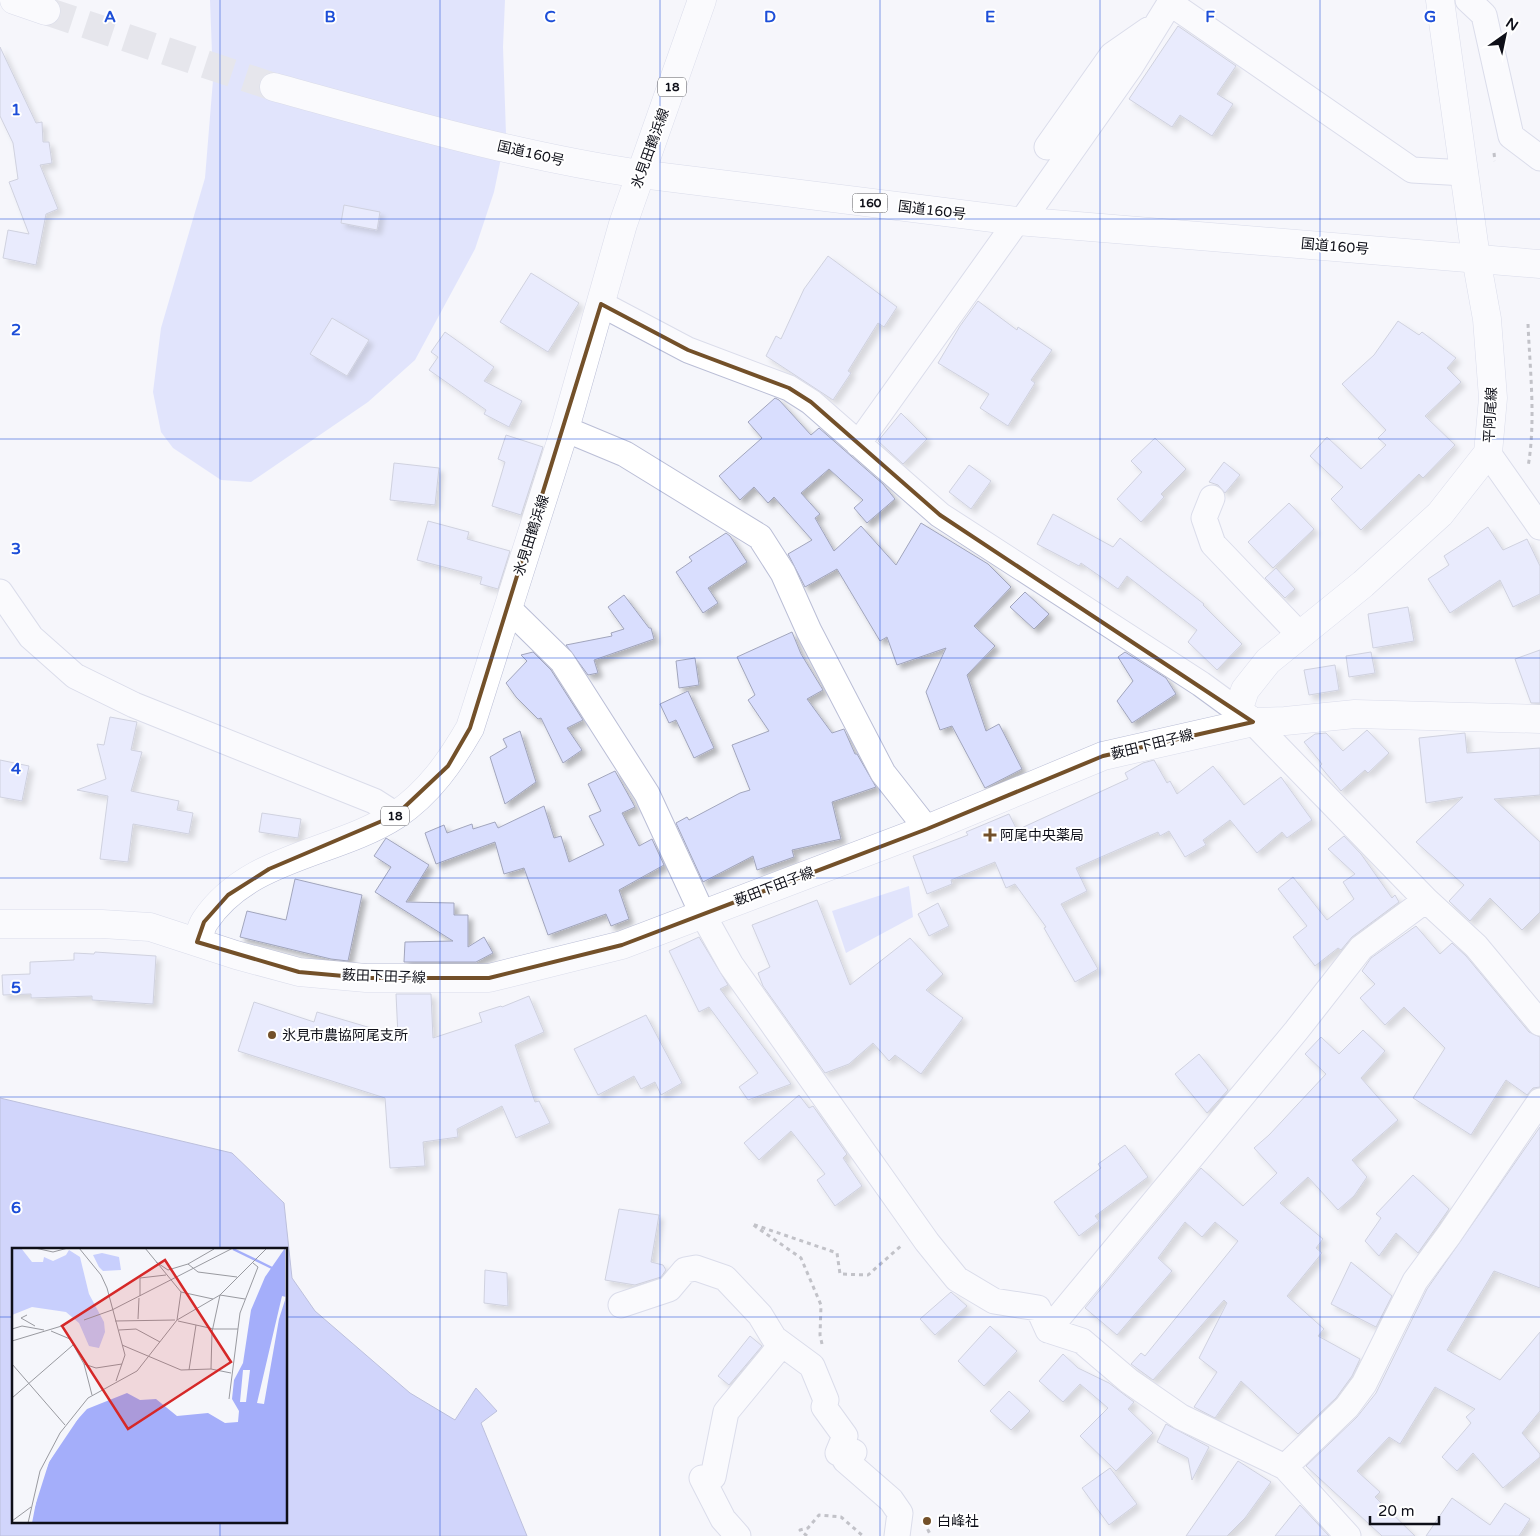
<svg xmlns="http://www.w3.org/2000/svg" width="1540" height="1536" font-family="'Varela Round','Noto Sans JP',sans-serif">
<defs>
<filter id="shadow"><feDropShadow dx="4.5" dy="4.5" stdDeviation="2.5" flood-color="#0004"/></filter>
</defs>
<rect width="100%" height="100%" fill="#f5f6fb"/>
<path fill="#c8cffd" d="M210,0H505L503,47L506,134L494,192L475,249L415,360L368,402L251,482L221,480L173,448L161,432L153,392L161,328L205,178L213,80Z
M909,886L913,917L846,953L832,911Z"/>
<path fill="#a4aefa" stroke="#777eb6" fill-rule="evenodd" d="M0,1098L232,1153L284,1203L292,1278L315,1311L410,1393L455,1420L476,1388L497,1411L481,1423L527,1536H0ZM14,1250H286V1522H14Z"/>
<path fill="#d9defe" stroke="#a1a5bc" filter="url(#shadow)" d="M1178,26L1236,66L1217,94L1233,104L1212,136L1180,115L1172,127L1129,99Z
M0,47L36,123L42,122L43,142H49L52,163L40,165L58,209L46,214L36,265L3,258L8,230L29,234L9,182L18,179L13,143L0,116Z
M344,205L380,212L377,230L341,223Z
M828,256L897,307L884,327L878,323L848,371L851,373L833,400L766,356L776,336L781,339L804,289Z
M531,273L579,303L548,352L500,322Z
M978,301L1017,330L1018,327L1052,350L1031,380L1035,383L1008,426L980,408L989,394L938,363L960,326Z
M332,318L369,340L347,376L310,354Z
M1398,321L1419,335L1422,332L1456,358L1447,368L1461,382L1425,416L1455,445L1423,478L1419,474L1361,530L1331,499L1343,487L1310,456L1327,437L1361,469L1386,445L1378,438L1386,430L1342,384L1374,355Z
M445,332L494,367L484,381L522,401L509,427L484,414L486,410L429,370L438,357L431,352Z
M775,398L779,400L811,435L819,428L883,484L895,499L867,523L854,508L863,500L829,469L801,493L820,514L815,518L834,551L861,526L896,565L921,523L988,564L1011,587L974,626L995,646L967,675L986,731L999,724L1022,769L985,788L952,726L940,730L926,692L946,648L897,665L887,637L880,641L837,569L805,587L788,554L812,540L774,497L768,503L754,487L740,500L719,476L762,438L748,422Z
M901,413L927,439L903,464L878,441Z
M506,435L543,447L521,515L492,506L505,462L498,459Z
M1155,438L1186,469L1161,494L1164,497L1141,522L1117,499L1142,472L1131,461Z
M1224,462L1240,475L1225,493L1218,485L1209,482Z
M394,463L439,468L435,505L390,500Z
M969,465L991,481L971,509L949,492Z
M1289,503L1314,529L1273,568L1248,542Z
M1053,514L1113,547L1120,538L1204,604L1203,605L1242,644L1217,670L1188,642L1197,630L1127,576L1118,589L1081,563L1079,566L1037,544Z
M428,521L469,532L467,539L510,551L498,589L480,584L482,577L417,560Z
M1488,527L1503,550L1527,539L1540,566V594L1513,607L1500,580L1450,613L1428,579L1449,565L1444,556Z
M726,533L730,536L747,562L708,588L718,603L703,613L676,572L692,561L689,557Z
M1276,568L1295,589L1285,598L1265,578Z
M1025,592L1049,614L1034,629L1010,607Z
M624,595L649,628H651L654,639L594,660L598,673L588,675L566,645L612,636L611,633L624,629L608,607Z
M1408,607L1414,641L1373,648L1368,614Z
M792,632L801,654L823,690L807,699L832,733L844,729L855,754H857L876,787L832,802L841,839L792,850L794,857L757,870L753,856L703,882L676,823L687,817L689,820L740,793L750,790L732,745L769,731L748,700L755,695L737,657Z
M1540,650V703H1531L1515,659Z
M533,652L551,670L583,720L567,728L582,750L563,763L541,718L538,719L516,697L506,683L527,661L521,655Z
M1125,652L1166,678L1176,694L1132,723L1117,701L1133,681L1118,657Z
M1371,652L1375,673L1349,677L1346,656Z
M695,658L699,685L679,688L676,661Z
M1335,665L1339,690L1309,695L1304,670Z
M688,691L714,748L694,758L676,720L669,723L660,704Z
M110,717L137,722L131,750L142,752L131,791L179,801L177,810L193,813L189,834L133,824L128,862L100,859L108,796L77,790L106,779L97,744L104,745Z
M1367,730L1389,753L1368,773L1365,770L1341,791L1320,766L1322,764L1304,742L1315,734L1326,733L1343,751Z
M520,731L536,782L505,804L490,757L507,747L503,739Z
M1465,733L1467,753L1540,748V795L1494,799L1540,842V912L1522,930L1490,898L1470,921L1449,901L1464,885L1416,842L1463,797L1426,803L1419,738Z
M0,760L29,766L22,801L0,797Z
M1154,760L1167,783L1170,781L1177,794L1213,766L1244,805L1281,777L1312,820L1287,838L1282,832L1257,853L1230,820L1203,840L1206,845L1185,857L1169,831L1160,836L1158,832L1076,868L1087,891L1061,904L1098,969L1075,982L1044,928L1046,927L1015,884L1006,888L995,862L951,880L952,884L927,894L913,856L968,835L966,832L1009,814L1017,830L1128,779L1125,773L1143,763Z
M615,771L635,807L622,813L639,846L652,839L664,865L619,890L629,919L611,926L606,914L548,935L524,868L504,874L495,842L436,864L425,833L444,825L447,833L472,824L473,829L495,822L498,828L544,806L554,838L561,836L569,862L604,845L589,816L601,811L588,784Z
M262,813L301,819L298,838L259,832Z
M1344,836L1361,854L1392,898L1395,895L1399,902L1352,937L1341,950L1338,948L1315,966L1293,937L1307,926L1278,889L1293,877L1327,920L1354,899L1343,882L1355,874L1328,849Z
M386,838L429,865L406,902L454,903V915H468V947L484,937L493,953L476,962H404L405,942L453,941L375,892L391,867L374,856Z
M295,879L362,895L348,961L331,959L240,937L247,911L286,920Z
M817,900L850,985L910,938L943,974L926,990L963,1018L921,1074L895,1055L889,1061L873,1043L849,1064L825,1073L763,986L758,973L770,967L752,925Z
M938,903L949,926L929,936L918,914Z
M1416,926L1440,954L1452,943L1466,956L1529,1032L1540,1037V1087L1533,1088L1527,1095L1506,1080L1471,1135L1413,1098L1445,1048L1404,1007L1385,1025L1360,998L1375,984L1362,971L1371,958Z
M699,937L728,985L720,989L791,1084L748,1100L739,1087L758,1073L709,1007L699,1012L669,951Z
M95,952L156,956L153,1004L92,1000V996L31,998V994L3,995L2,975L30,974V962L74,960V953L94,954Z
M396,994H431L433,1038L482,1022L479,1013L501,1006L502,1007L529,996L544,1032L515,1045L535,1102L539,1101L550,1123L516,1138L502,1106L457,1129L458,1137L423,1142L425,1166L390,1168L385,1098L238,1051L254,1002L314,1022L317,1012L398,1036Z
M646,1015L682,1083L661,1095L655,1082L641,1089L634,1076L598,1095L574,1049Z
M1363,1030L1385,1051L1361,1078L1398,1120L1352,1160L1367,1177L1354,1196L1338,1210L1308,1177L1280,1203L1323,1239L1316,1248L1322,1253L1287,1296L1324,1329L1318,1336L1360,1359L1352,1376L1336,1398L1298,1434L1241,1381L1215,1418L1194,1407L1217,1372L1199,1358L1227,1303L1224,1300L1153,1380L1131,1364L1141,1353L1145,1356L1238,1241L1215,1222L1202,1237L1185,1222L1158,1258L1172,1271L1117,1335L1085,1308L1201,1168L1243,1206L1277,1173L1254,1148L1269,1135L1326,1074L1305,1054L1321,1037L1339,1054Z
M1199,1054L1228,1090L1207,1113L1175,1074Z
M799,1095L809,1108L813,1106L847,1154L843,1158L862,1186L835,1206L817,1180L825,1174L791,1131L759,1160L744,1143Z
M1540,1127V1288L1494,1271L1447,1350L1500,1380L1540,1332V1411L1522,1433L1540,1454V1457L1503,1488L1473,1453L1457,1471L1442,1457L1471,1423L1466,1417L1475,1409L1435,1387L1400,1444L1389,1437L1357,1471L1380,1492L1375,1497L1415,1536H1382L1306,1466L1357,1417L1376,1393L1427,1289Z
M1125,1145L1148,1177L1095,1216L1099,1221L1079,1236L1054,1202L1101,1168L1098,1164Z
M1413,1175L1449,1209L1418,1253L1396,1233L1379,1256L1365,1241L1381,1218L1376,1214Z
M619,1209L659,1215L651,1262L663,1265L666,1270L661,1277L635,1285L605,1280Z
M1351,1262L1392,1296L1376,1327L1331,1304Z
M485,1270L507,1273L508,1306L484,1303Z
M951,1292L967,1306L935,1335L920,1319Z
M990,1326L1017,1351L984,1386L958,1361Z
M750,1336L762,1346L729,1385L718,1376Z
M1063,1354L1078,1368L1109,1383L1134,1402L1128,1409L1153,1433L1116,1471L1080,1436L1108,1408L1080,1384L1063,1402L1039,1381Z
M1009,1391L1030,1411L1011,1430L990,1411Z
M1166,1424L1209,1447L1192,1480L1188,1458L1157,1442Z
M1238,1461L1271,1482L1245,1518L1227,1536H1186Z
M1110,1468L1137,1504L1109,1525L1082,1488Z
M1452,1498L1490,1525L1505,1503L1530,1519L1519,1536H1426Z
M1300,1505L1329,1536H1275Z"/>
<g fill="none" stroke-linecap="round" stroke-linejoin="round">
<path stroke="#d2d3d9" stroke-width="28" stroke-dasharray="28 14" stroke-linecap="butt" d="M46,11L274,87"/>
<g stroke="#babed6" stroke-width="27">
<path id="minor" d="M1468,0L1484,15L1511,136L1540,158
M1047,147L1112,55L1148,30
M1022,221L1131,66L1170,3L1412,170L1465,173
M601,304L688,350L789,388L811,402L940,515L1201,684L1238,711
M565,429L625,454L760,537L783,573L809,631L883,773L927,829
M858,444L1017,221
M1488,453L1540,527
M1212,498L1204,518L1213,544L1300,635
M0,592L31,637L75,676L134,705L374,801L396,815
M508,608L562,661L647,794L702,913L731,965L927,1242L957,1279L994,1301L1038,1308L1048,1330L1082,1341L1129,1381L1181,1417L1285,1467L1348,1536
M1253,722L1426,900L1476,946L1540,1023
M621,1305L669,1289L685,1270L696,1268L725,1278L760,1315L774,1338L812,1366L826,1400L824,1407L845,1436L838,1453L854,1452L845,1460L891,1500L900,1513L897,1536
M1048,1330L1296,1031L1361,948L1426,900
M1285,1467L1347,1407L1364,1384L1415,1281L1449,1235L1540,1101
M738,1536L723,1519L702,1478L713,1477L726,1412L782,1344"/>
</g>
<g stroke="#babed6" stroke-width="29">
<path id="major" d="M1253,722L1238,711L1245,690L1268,661L1363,584L1440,514L1488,453L1493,398L1487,319L1476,258L1440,0
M0,924H102L150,927L236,955L299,972L366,978H489L622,945L927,829L1103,756L1253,722L1285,721L1355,714L1540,719
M197,942C199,936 201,927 205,921C248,856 336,854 396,815C429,793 451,761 470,728L565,429L623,224L702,0"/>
</g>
<g stroke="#babed6" stroke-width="29">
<path id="highway" d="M14,0L46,11
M274,87C395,120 516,156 640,174L1017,221L1540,264"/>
</g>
<path stroke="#83848b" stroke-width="3" stroke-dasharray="4 4" stroke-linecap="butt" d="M1494,153L1495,161
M1528,324C1530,371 1536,421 1528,467
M822,1344L820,1335L821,1305L801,1258L752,1224L837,1253L840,1274L868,1275L902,1245
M924,1522L931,1536
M807,1536L800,1530L808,1528L819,1515L841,1517L863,1536"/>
<use href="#minor" stroke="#fff" stroke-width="25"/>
<use href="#major" stroke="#fff" stroke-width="28"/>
<use href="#highway" stroke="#fff" stroke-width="28"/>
</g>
<path d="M0 0H1540V1536H0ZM601,304L688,350L789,388L811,402L940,515L1253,722L1103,756L927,829L622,945L489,978H366L299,972L197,942L204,922L228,895L269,869L396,815L448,766L470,728Z" fill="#f5f6fb" fill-opacity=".55" fill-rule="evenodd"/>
<path fill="none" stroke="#735029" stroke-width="4" stroke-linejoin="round" d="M601,304L688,350L789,388L811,402L940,515L1253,722L1103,756L927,829L622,945L489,978H366L299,972L197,942L204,922L228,895L269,869L396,815L448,766L470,728Z"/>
<path fill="none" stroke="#1d4ed8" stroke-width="1" stroke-opacity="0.55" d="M220,0V1250M440,0V1536M660,0V1536M880,0V1536M1100,0V1536M1320,0V1536M0,219H1540M0,439H1540M0,658H1540M0,878H1540M0,1097H1540M0,1317H14M286,1317H1540M220,1522V1536"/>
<g fill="#735029" stroke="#fff" stroke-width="2">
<path d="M987.5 827.5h5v5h5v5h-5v5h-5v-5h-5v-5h5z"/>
<circle cx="272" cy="1035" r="5"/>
<circle cx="927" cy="1521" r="5"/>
</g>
<g text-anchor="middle" stroke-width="4" stroke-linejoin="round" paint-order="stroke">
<g fill="#fff" stroke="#56575d" stroke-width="1">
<rect x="658" y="77.5" width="28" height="19" rx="4"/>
<rect x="852.5" y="193.5" width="35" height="19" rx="4"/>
<rect x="381" y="806.5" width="28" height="19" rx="4"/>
</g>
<g font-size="12" font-weight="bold" fill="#0e0f18">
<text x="672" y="91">18</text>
<text x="870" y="207">160</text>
<text x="395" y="820">18</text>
</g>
<g font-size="14" fill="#0e0f18" stroke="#fff">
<text transform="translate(650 148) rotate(-70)" y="5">氷見田鶴浜線</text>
<text transform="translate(531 153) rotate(13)" y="5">国道160号</text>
<text transform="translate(932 210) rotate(7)" y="5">国道160号</text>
<text transform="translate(1335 246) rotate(5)" y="5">国道160号</text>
<text transform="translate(1490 415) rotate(-87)" y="5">平阿尾線</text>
<text transform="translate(531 535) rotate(-72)" y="5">氷見田鶴浜線</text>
<text transform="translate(1152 744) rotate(-14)" y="5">薮田下田子線</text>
<text transform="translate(774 886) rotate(-21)" y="5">薮田下田子線</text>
<text transform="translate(384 976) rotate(2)" y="5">薮田下田子線</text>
</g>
<g font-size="14" fill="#0e0f18" stroke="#fff" text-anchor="start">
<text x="1000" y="840">阿尾中央薬局</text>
<text x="282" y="1040">氷見市農協阿尾支所</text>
<text x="937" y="1526">白峰社</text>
</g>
</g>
<g transform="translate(12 1248)">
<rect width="275" height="275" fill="#f5f6fb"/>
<path d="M0,0H9L20,14H31L32,9L41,13L54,7L57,2L68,9L77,46L92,74L93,84L87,100L77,98L67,75L54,64L20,59L0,67ZM90,5L107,9L109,22L91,23L87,19L81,7Z" fill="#c8cffd"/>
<path d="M273,0L275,275H20L27,239L37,214L56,182L75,161L115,145L128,152L144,151L165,168L196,165L213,175L226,174L227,163L220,151L222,132L231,115L239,62L253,29Z" fill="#a4aefa"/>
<path d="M270,48L274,49L267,71L252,156L245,155ZM231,122H238L234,154H228ZM74,159L37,214L18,274L25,239L34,216L52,183Z" fill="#f5f6fb"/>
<path fill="none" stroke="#a4aefa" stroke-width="2.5" d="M221,1L260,20"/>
<path fill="none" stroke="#999aa0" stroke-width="1" d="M23,0L41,4L56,0M67,0L89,27L95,40L113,107L104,133M133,0L169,44L165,72M144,14L156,22L176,16L186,24L225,29M176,16L202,1M128,30L154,27M169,44L201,51M128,48V30M15,67L9,70L23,78M126,71L127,50M72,72L100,62L221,0M103,73L163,72M166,73L202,81H226M0,81L10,78L32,82M107,82L124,81L148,94M39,83L58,91L72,116L80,147M0,93L53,77M110,97L169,122L199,121L219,125M0,116L53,177M72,116L84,120L110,116M199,121L200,84L208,47L233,51M177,122L184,77M0,150L61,97M217,151L228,65L246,19L241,15M0,273L19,259M16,275L28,223L48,185L76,150L125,123L165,72L208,47L255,0"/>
<path fill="#d62828" fill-opacity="0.15" stroke="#d62828" stroke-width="2.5" d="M153,12L219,114L116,181L50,78Z"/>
<rect width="275" height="275" fill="none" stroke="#0e0f18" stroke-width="2.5"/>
</g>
<g font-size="16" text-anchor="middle" font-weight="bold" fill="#1d4ed8" stroke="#fff" stroke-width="4" stroke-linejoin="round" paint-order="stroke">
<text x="110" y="22">A</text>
<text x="330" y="22">B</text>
<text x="550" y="22">C</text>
<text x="770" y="22">D</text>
<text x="990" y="22">E</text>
<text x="1210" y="22">F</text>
<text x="1430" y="22">G</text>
<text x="16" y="115">1</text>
<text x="16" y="335">2</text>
<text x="16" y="554">3</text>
<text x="16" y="774">4</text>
<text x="16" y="993">5</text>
<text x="16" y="1213">6</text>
</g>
<g transform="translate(1505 35) rotate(33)" stroke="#ffffff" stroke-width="4" paint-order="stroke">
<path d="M0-4L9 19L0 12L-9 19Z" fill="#0e0f18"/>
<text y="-8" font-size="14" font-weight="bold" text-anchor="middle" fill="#0e0f18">N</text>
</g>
<path d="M1370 1516v8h69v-8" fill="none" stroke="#0e0f18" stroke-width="2.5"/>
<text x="1378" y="1516" font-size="15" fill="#0e0f18" stroke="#ffffff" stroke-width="4" paint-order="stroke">20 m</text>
</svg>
